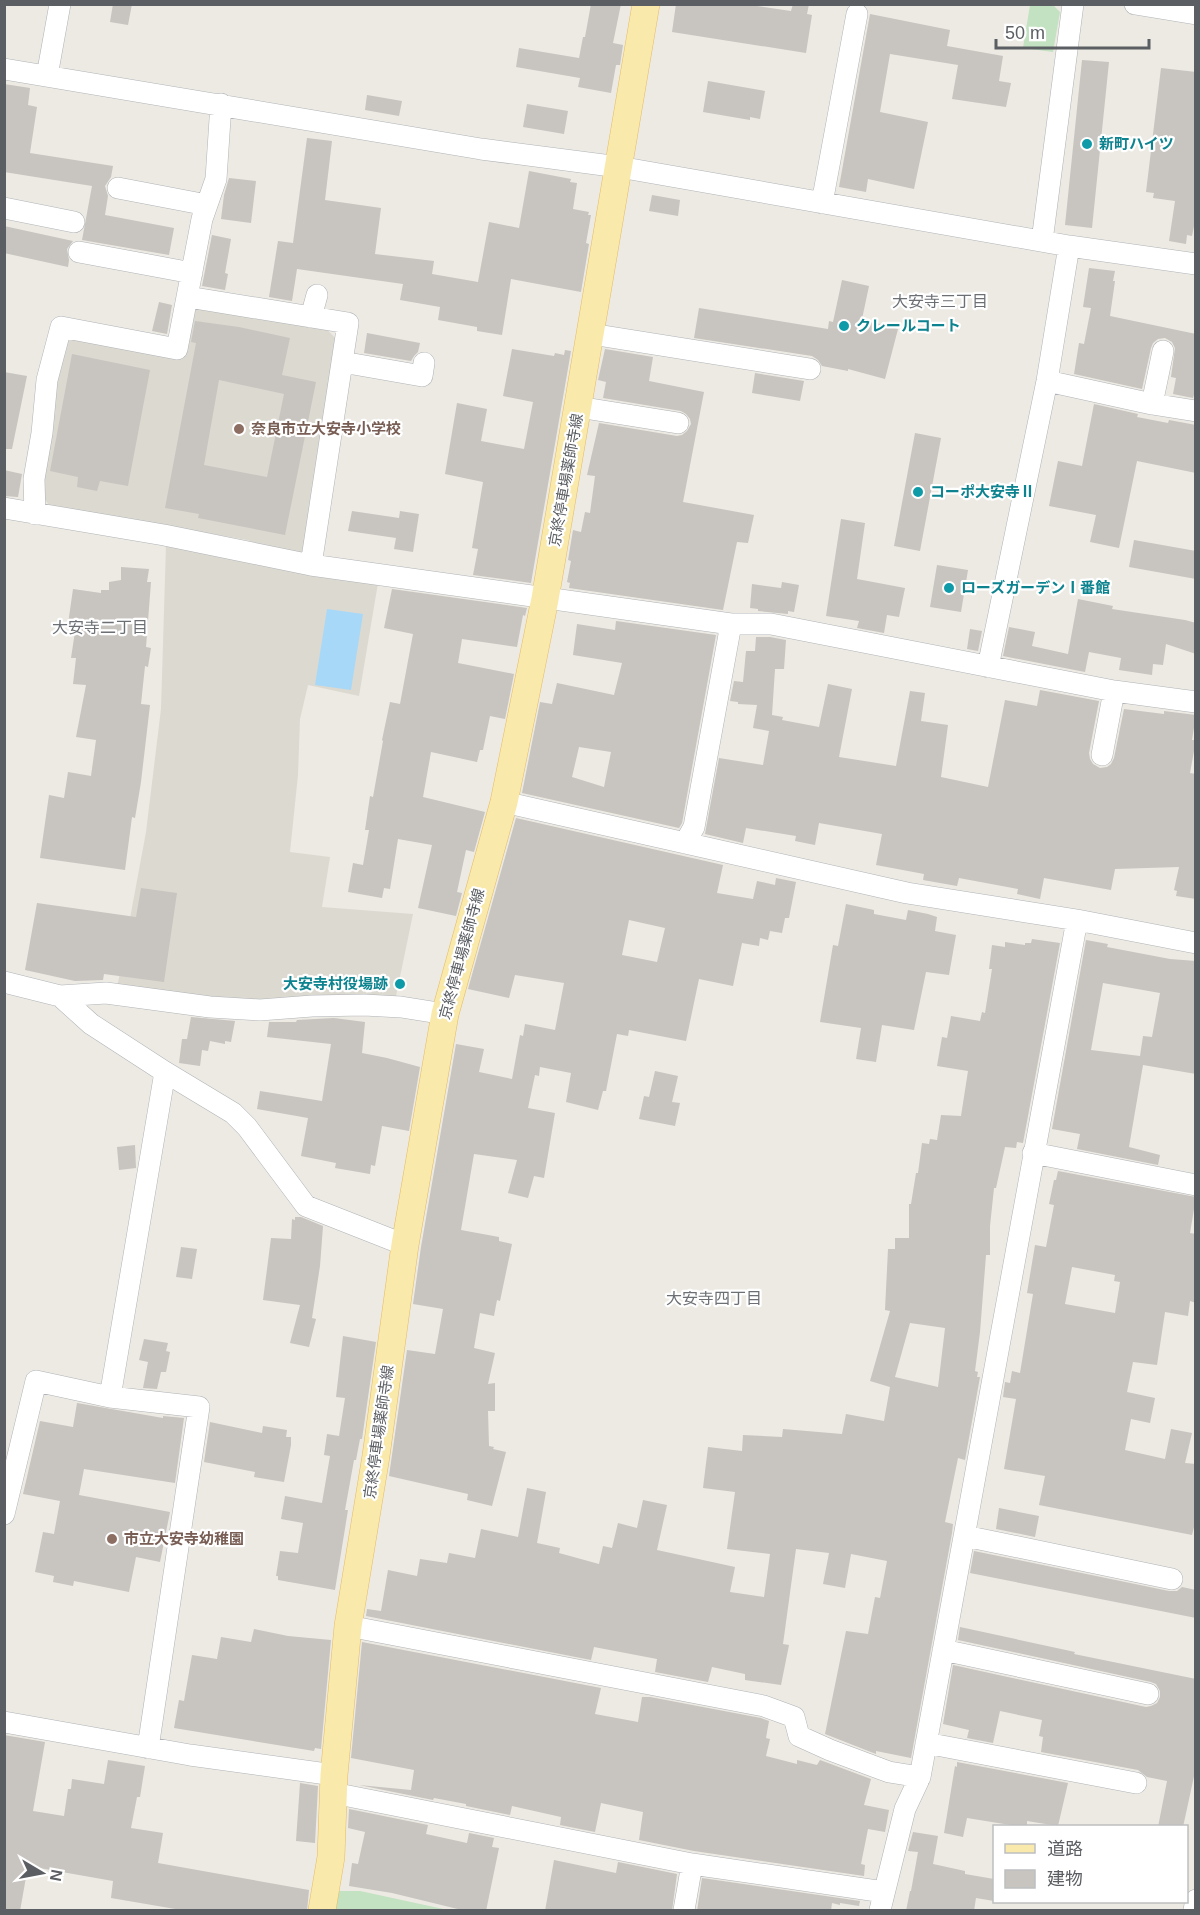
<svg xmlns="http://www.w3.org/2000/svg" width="1200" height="1915" font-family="Arial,'Noto Sans JP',sans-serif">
<rect width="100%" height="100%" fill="#eceae3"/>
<path fill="#dcd9d1" d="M199,305L321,323L338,341L304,557L288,555L247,540L49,505L38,491L63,344L71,338L182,359L190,317Z
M166,545L378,583L359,696L308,685L300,719L298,775L290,852L330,857L322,907L413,914L395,1001L262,1005L119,986L118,983L146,832L161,709Z"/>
<path fill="#c2e2c1" d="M1030,5H1053L1060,12L1053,52L1023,48Z
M335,1891H360L448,1910H331Z"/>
<path fill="#a7d8f8" d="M327,609L363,614L351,690L315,685Z"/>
<path fill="#c8c4c0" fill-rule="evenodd" d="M113,4H132L128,25L110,22Z
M591,4H621L613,43L623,45L620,65H616L611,93L578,87L580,78L516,67L519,48L579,58L583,37H585Z
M676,4H757V6L791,11L793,4H809L807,14L812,15L806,53L672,32Z
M870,14L950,30L947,46L1003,56L999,81L1011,83L1006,107L952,99L958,65L890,54L880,112L928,122L914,189L868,179L866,192L839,187Z
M1082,60L1109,62L1092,228L1065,225Z
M1161,68L1196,72V216L1192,236L1187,235L1186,244L1169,241L1175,201L1153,198L1154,193L1146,192Z
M708,81L765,91L760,119L750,117V120L703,112Z
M4,84L30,88L28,105L37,107L30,153L113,166L111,177L105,186L108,196L105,215L174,228L169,255L82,240L92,186L4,172Z
M367,95L402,101L399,116L365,110Z
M527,104L568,111L564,134L523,127Z
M307,138L332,141L325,200L381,208L375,254L434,261L432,274L478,282L489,222L519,228L529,171L571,179L570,182L577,183L573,209L589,212L588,215H591L586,243L589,244L581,292L511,279L502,335L477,331V327L438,320L440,307L400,300L403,284L297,269L292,301L269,297L278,241L293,243Z
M229,178L256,181L251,223L221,219L224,195Z
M652,195L680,200L678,216L649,211Z
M4,226L73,241L67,249L69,260L68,267L4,253Z
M212,235L231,239L225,273L228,274L225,290L202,286Z
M1089,268L1115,271L1113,281H1115L1110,316L1196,334V388L1193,398L1173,394L1176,378L1171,377L1175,348L1172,342L1165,338L1158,339L1153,343L1151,348L1142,389L1074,374L1079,343L1084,344L1091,308L1083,307Z
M842,280L869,286L862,319L898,329L885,379L848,369V371L822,366L818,360L812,356L694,338L699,308L828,329L829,321L833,322Z
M159,302L172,305L167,334L152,331Z
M195,321L239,327L290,338L282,375L316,382L285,535L198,518L199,514L165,508L196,343L191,342ZM219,380L284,394L267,477L204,465Z
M367,333L420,343L418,352L414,356L411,361L364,353Z
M512,349L554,356L555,353L564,355L565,350L571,351L531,583L473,575L478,549L472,548L483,482L445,474L457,403L487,409L481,441L524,449L533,402L503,396Z
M605,349L653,357L649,381L704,392L683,502L754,515L748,543L737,542L723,610L569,588L570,583L567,582L571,561L568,560L573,530L581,532L585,512L590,513L595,476L587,475L599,423L677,436L682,435L687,431L691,424L690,419L686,414L681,411L603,398L606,382L598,380Z
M72,354L150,370L128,486L100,481L97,491L77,487L78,477L50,471Z
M4,372L27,376L12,449H4Z
M755,373L804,381L800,401L752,393Z
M1094,404L1138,414L1137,417L1168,423L1169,420L1196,425V473L1137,461L1119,548L1090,542L1096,515L1049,506L1058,461L1082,466Z
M915,433L941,438L920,551L894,546Z
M4,470L22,474L18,497L4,496Z
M352,511L399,518L400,511L419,514L413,552L394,549L396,538L348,531Z
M841,519L865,523L857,579L905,588L899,617L887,615L884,633L857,628L859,621L826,616Z
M1134,540L1196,551V579L1129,567Z
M937,565L968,570L961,612L930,607Z
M121,567L149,569L147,582H151L146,647L151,648L148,667L145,666L141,704L150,705L141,782L135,818L132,817L125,870L40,858L49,795L64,798L68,772L91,776L96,740L76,737L86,685L73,684L76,658H71L76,625L68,624L73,589L101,593V590H109V582L121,580Z
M782,582L799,585L794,612L788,611V614L758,611V609L750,608L752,584L781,588Z
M392,589L527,608L525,616L523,615L517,647L462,639L458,663L514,674L505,719L490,716L483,750H480L477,762L431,752L423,797L485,812L474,852L466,850L457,892L462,893L456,916L418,908L432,845L398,839L390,889L384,888L382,898L348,892L353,863L363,865L369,830H365L370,796L373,797L383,741L382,740L390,702L400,704L413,634L384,628Z
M1078,599L1113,606L1112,609L1185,620L1196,623V654L1166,644L1163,665L1153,664L1152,675L1119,670L1121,658L1089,652L1085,672L1003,656L1009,627L1035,632L1032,646L1068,654Z
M616,621L716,635L682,823L679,828L522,793L540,702L552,704L557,683L614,695L622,663L573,655L577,624L615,630ZM579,747L611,752L604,787L572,777Z
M970,629L982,631L978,651L967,649Z
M756,637H770L786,640L784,669H775L772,715L783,717L782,720L819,727L828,684L852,689L839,757L896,766L910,691L925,693L921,721L948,725L941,777L988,787L1005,700L1037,706L1040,690L1099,701L1089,753L1090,759L1093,764L1100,768L1107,767L1111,764L1114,758L1124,709L1164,714V711L1196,715L1192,740H1196L1190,773L1196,774V899L1176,896L1177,891L1174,890L1179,867L1115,869L1111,890L1044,878L1040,899L1017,894L1018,889L959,878L957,886L923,880L924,874L876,865L882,834L819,823L815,845L795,841L796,836L746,828L743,843L705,834L719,758L763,765L769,731L753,728L757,705L738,704V702L730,701L734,681L743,682L746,651H755Z
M516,818L723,865L717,893L753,899L757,881L775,885L776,878L796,882L789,918H785L782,933L770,931L768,940L760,938L759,946L742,943L733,986L699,979L686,1041L629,1030L628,1036L617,1034L606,1091H603L598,1110L566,1102L571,1073L540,1067L539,1076L535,1075L528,1108L555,1113L544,1178L534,1176L528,1198L508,1193L517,1160L474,1154L461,1230L499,1237V1241L512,1244L500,1301L497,1300L494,1316L480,1313L474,1348L495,1353L488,1384L495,1383V1411H488L489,1446L494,1447L493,1449L506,1452L492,1506L467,1500L468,1494L389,1476L407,1350L435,1354L443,1309L413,1304L421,1247L456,1044L484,1049L479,1072L512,1079L520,1035L523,1036L525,1024L555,1030L564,983L515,975L509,998L468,989ZM629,920L665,928L657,962L622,955Z
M141,888L177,893L164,982L104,974L103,980L75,981L25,970L37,903L136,917Z
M846,904L874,910V914L906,920L908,910L928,914L937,917L935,931L956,935L949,975L926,972L914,1030L882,1025L876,1062L856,1059L861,1028L820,1022L833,945L838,946Z
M1032,939L1060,943L1023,1143L1017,1142L1016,1148L1005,1147L996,1188H994L990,1226V1255H986L980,1332L975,1371L978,1372L977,1377H980L965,1460L958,1458L945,1522L953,1524L952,1533L911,1758L876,1751V1754L825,1734L846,1631L868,1634L875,1597L880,1598L887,1561L851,1554L845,1588L823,1584L829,1553L796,1549L783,1644L789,1645L781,1685L745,1680V1674L712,1667L708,1682L655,1672L657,1659L594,1647L591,1660L366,1616L367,1609L381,1611L388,1570L417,1576L420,1559L447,1563L449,1553L475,1558L481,1529L518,1537L527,1488L546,1492L537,1543L560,1548L559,1553L599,1564L603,1546L612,1548L618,1523L637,1528L643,1500L667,1505L657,1550L735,1567L730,1592L764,1597L770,1554L727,1549L735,1492L703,1488L708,1447L742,1451L743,1435L782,1437L783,1429L842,1434L846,1414L884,1421L890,1387L870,1381L890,1311L885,1310L888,1249H895V1238H909V1204H911L916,1173H918L922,1143L929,1144L930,1139L937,1140L941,1115L961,1116L968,1071L937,1066L942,1037L947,1038L951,1016L980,1021L982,1012L985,1013L992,969H989L992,945L1005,947V942L1025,945V943H1031ZM910,1323L945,1328L938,1387L895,1377Z
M1086,940L1108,944L1107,947L1170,959L1196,961V1074L1143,1065L1129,1147L1160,1155L1158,1165L1077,1149L1080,1134L1052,1129ZM1103,983L1160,993L1152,1037L1143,1036L1140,1056L1091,1050Z
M191,1017L235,1021L231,1042L225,1041V1044L210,1041L208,1051L202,1050L200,1066L179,1063L182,1039H187Z
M334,1018L365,1022L362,1053L387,1058L420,1067L409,1131L382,1126L375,1166L371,1165L370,1174L335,1168L336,1163L301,1156L308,1118L257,1109L260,1091L322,1101L331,1044L267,1037L269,1022H296L297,1020Z
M655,1071L678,1076L672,1102L680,1103L675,1126L639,1119L644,1096L649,1097Z
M135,1145L136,1168L119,1170L117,1147Z
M1058,1171L1196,1197L1190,1233L1196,1234V1303L1190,1301L1188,1316L1165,1312L1157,1365L1133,1362L1127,1392L1155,1398L1150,1423L1131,1419L1125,1450L1165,1459L1171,1429L1192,1433L1185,1463L1196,1464V1519L1192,1535L1039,1505L1045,1476L1004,1469L1016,1399L1003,1397L1005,1382L1010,1383L1012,1371L1020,1373L1033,1294L1027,1293L1035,1245L1046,1247L1054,1205L1049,1204L1054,1180H1056ZM1072,1267L1115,1275L1114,1281L1120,1282L1115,1313L1065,1304Z
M295,1217H301L323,1226L320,1266L312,1318L316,1319L309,1347L290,1343L300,1305L263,1300L271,1238L291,1239L292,1219L295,1220Z
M181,1247L197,1249L192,1279L176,1277Z
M343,1336L376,1342L362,1439H360L356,1460H354L345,1510H348L335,1590L278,1580V1576H276L280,1551L298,1553L303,1523L281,1519L285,1496L322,1503L330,1456L324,1455L327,1434L339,1436L345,1398L336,1397Z
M144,1339L168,1343L166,1351L170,1352L166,1372H161L157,1389L143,1388L148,1362L139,1360Z
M77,1403L163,1418V1416L184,1418L175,1483L84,1469L79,1495L170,1512L160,1562L136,1557L129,1592L74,1581L73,1586L53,1582L54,1576L35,1572L43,1532L54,1534L60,1501L23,1494L40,1421L73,1427Z
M210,1422L262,1433L263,1426L287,1430L286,1437H291V1445L284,1482L254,1477L255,1472L204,1462Z
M999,1508L1039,1516L1035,1537L996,1529Z
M974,1551L1169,1591H1177L1182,1587L1196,1590V1618L970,1573Z
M960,1627L1075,1652L1074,1654L1196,1679V1767L1183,1827H1158L1167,1781L1147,1777L1138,1770L1041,1752L1043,1737L1039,1736L1042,1720L1000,1711L993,1743L967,1738L969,1730L943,1724L953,1665L1146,1707L1151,1706L1157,1703L1160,1697V1691L1156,1684L1151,1682L958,1640Z
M254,1629L288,1636L331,1640L321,1749L315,1748L314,1751L174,1728L179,1700L184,1701L192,1655L217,1659L221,1637L251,1642Z
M362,1642L601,1688L595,1714L638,1722L642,1697H650L761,1718L769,1721L766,1738L770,1739L766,1756L797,1764V1760L817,1765L820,1760L871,1779L864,1805L889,1810L885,1832L868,1829L861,1864L865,1865L864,1876L694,1851L639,1840L643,1812L601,1803L595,1832L560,1825L561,1817L512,1806L510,1815L466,1806V1804L434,1798L433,1800L359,1785L411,1790L414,1770L351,1758Z
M4,1735L45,1742L33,1811L64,1816L68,1789H71L72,1779L104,1784L108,1760L145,1766L140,1797H137L131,1828L163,1833L158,1863L309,1890L307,1911H187L111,1898L113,1881L28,1866L20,1911H4Z
M957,1762L1068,1783L1058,1826L1027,1821V1827H1022L967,1818L963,1837L944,1833L955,1766L957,1767Z
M300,1783L318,1786L315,1843L296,1841Z
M349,1809L428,1825L426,1834L467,1843L469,1833L494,1838L492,1847L499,1848L486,1911H466L392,1893L349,1886L352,1863L358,1864L365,1832L348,1828Z
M913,1832L938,1836L933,1864L965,1871V1874L994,1879V1901L976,1898L974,1911H906L910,1891H911L918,1852L908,1851Z
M554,1860L616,1873L618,1862L677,1874L672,1911H545Z
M702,1878L860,1901L859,1906L840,1903V1905L832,1903L831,1911H697Z"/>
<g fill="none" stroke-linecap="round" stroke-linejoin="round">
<g stroke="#b0b3b7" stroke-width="22">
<path id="minor" d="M1135,4L1196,14
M4,69L481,149L619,167L1069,246L1196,264
M47,76L60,4
M118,188L207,205
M822,203L857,14
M4,208L74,222
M1042,241L1073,4
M79,252L192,273
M188,297L348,323L311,565
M311,317L317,295
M591,334L810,369
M342,362L422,376L424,363
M1047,381L1152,404L1196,411
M1152,404L1163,351
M578,407L678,423
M4,508L164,535L311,565L731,624H771L1114,691L1196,702
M35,514L34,479L42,433L47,380L61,327L177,349L202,219L216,179L221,104
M988,667L1047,381L1069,246
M1102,755L1114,691
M504,802L907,893L1077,920L1196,943
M685,843L694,827L731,624
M4,982L60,996L91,1024L165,1072L233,1113L247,1127L306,1206L405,1245
M60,996L106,993L210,1007L260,1010L312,1006L364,1005L401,1007L445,1014
M1033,1153L1196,1185
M110,1397L199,1407L148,1748
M4,1514L36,1381L110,1397L165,1072
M965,1536L1172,1579
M348,1626L764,1706L794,1717L799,1736L830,1750L889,1772L920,1777
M943,1650L1148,1694
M4,1722L190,1755L334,1775
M926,1743L1136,1783
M333,1793L692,1864L884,1892
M684,1910L692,1864
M880,1910L905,1809L920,1777L1077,920
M1194,1910L1196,1900"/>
</g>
<g stroke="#e7bb61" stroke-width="28">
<path id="major" d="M322,1910L331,1857L334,1775L348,1626L376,1456L405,1245L445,1014L504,802L545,599L646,4"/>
</g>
<use href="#minor" stroke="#fff" stroke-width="21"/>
<use href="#major" stroke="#f9e9ab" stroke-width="27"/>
</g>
<g fill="#0f9aa8" stroke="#fff" stroke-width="2">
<circle cx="1087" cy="144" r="6"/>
<circle cx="844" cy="326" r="6"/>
<circle cx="918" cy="492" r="6"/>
<circle cx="949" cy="588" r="6"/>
<circle cx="400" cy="984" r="6"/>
</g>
<g fill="#8d6e63" stroke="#fff" stroke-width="2">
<circle cx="239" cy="429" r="6"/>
<circle cx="112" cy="1539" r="6"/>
</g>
<g text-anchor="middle" stroke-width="4.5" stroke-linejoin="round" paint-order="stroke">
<g font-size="15" font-weight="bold" fill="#0d838f" stroke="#fff" text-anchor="start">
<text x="1099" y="149">新町ハイツ</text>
<text x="856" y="331">クレールコート</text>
<text x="930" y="497">コーポ大安寺Ⅱ</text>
<text x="961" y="593">ローズガーデンⅠ番館</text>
<text x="388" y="989" text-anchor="end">大安寺村役場跡</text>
</g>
<g font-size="15" font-weight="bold" fill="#785e54" stroke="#fff" text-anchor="start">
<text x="251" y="434">奈良市立大安寺小学校</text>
<text x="124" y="1544">市立大安寺幼稚園</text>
</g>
<g font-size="15" fill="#5b5e62" stroke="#fff">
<text transform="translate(566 480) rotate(-80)" y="5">京終停車場薬師寺線</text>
<text transform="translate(462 954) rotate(-75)" y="5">京終停車場薬師寺線</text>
<text transform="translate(379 1432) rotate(-82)" y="5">京終停車場薬師寺線</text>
</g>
<g font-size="16" fill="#6c7074" stroke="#fff">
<text x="940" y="307">大安寺三丁目</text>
<text x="100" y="633">大安寺二丁目</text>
<text x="714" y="1304">大安寺四丁目</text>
</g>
</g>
<rect width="1200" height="1915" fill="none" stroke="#5b5e62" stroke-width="12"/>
<rect x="993" y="1825" width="195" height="78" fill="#ffffff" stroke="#bdbfc0" stroke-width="1.5"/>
<rect x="1005" y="1844" width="30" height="9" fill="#f9e9ab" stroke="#bdbfc0" stroke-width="1.5"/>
<text x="1047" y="1855" font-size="18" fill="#5b5e62">道路</text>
<rect x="1005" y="1870" width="30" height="18" fill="#c8c4c0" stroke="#bdbfc0" stroke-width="1.5"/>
<text x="1047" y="1885" font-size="18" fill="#5b5e62">建物</text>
<g transform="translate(42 1873) rotate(100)" stroke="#ffffff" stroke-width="4.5" paint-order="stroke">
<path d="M0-4.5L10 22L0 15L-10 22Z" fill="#5b5e62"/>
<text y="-9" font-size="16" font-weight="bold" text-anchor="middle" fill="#5b5e62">N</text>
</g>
<path d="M996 39v9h153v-9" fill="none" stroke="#5b5e62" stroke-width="3"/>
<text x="1005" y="39" font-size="18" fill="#5b5e62" stroke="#ffffff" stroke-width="4.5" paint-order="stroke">50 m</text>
</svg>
